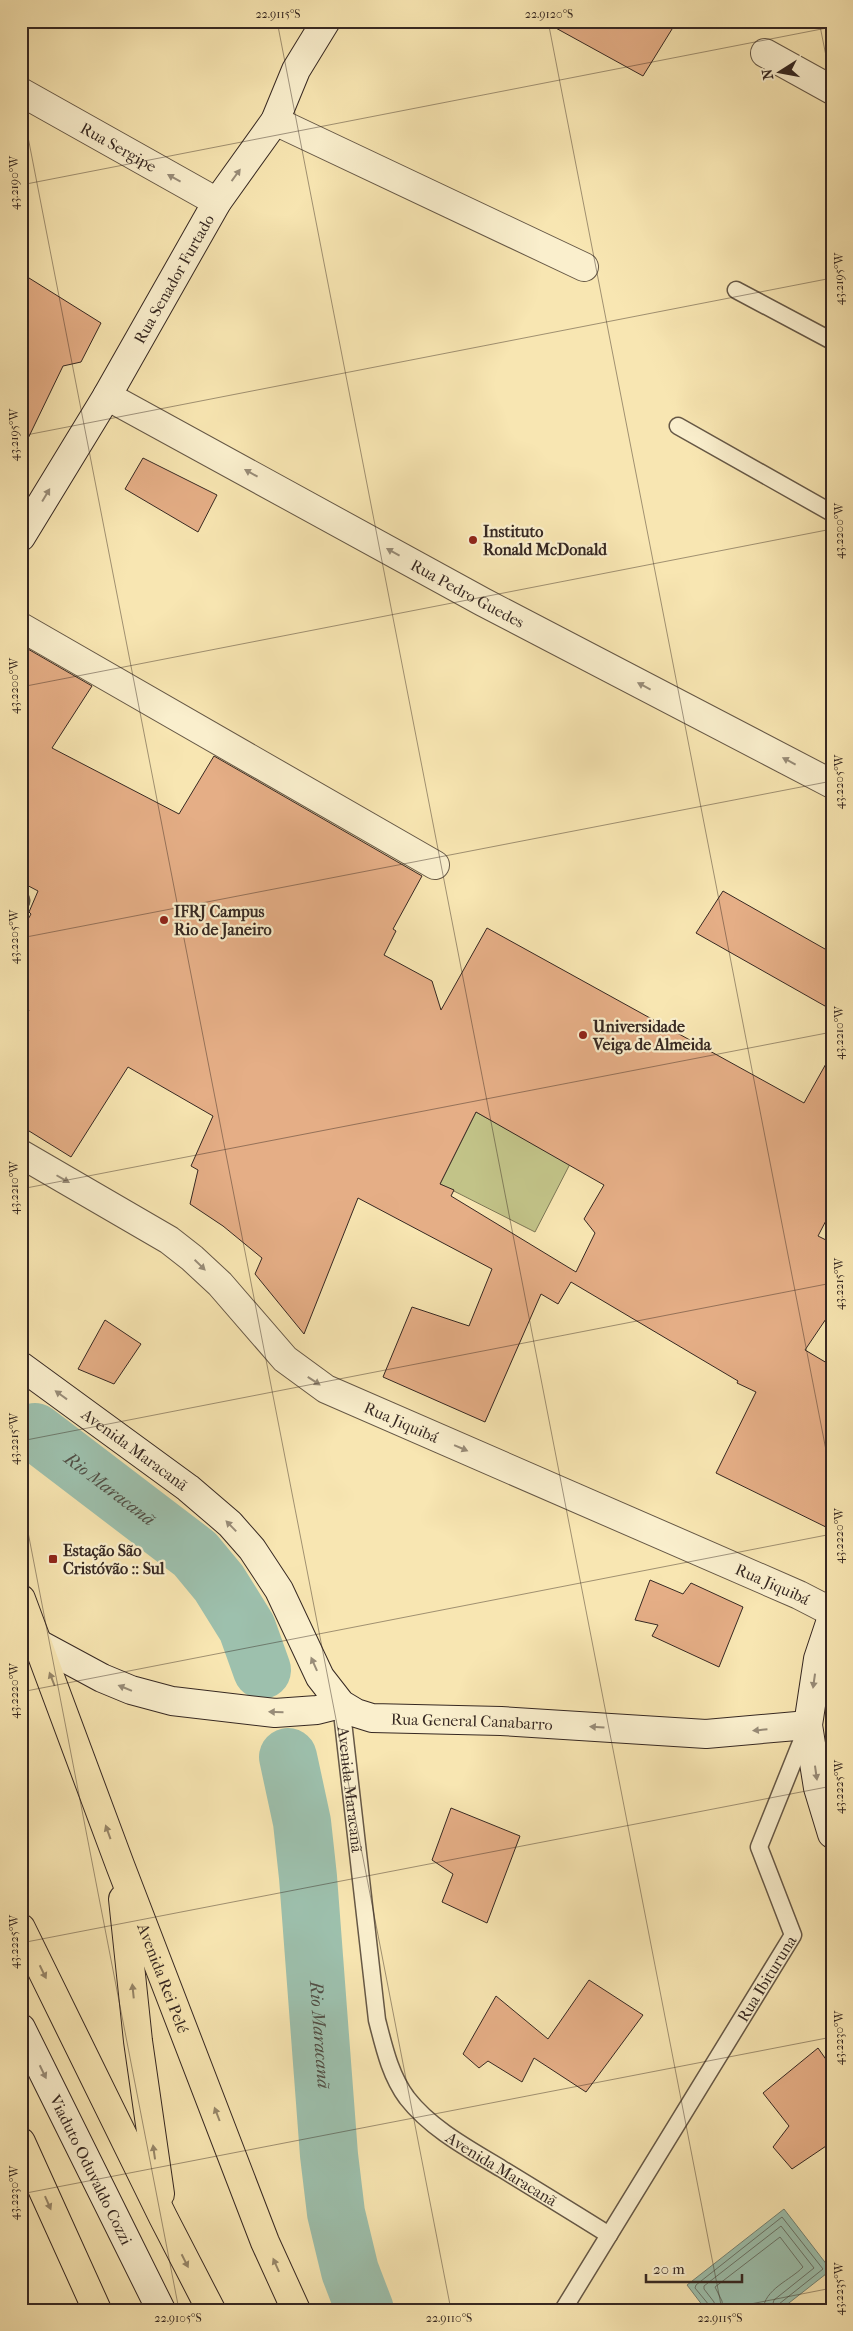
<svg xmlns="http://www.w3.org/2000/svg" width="853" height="2331" font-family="'IM FELL French Canon',serif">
<rect width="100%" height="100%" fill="#f8e6b2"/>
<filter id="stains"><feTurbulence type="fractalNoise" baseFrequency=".004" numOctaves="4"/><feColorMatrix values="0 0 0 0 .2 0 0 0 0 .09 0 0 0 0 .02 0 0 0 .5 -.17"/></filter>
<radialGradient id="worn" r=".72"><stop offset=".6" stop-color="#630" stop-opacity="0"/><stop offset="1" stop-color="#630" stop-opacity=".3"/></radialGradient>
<path fill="#c2c388" stroke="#7c7655" d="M476,1112L570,1164L535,1232L440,1184Z"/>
<path fill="#9dc0ad" stroke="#748375" d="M784,2209L831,2270L780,2310H706L687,2285Z"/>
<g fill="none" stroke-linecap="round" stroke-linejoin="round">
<path stroke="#6a7468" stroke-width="1" d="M710,2310L709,2305L695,2288L696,2285L782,2217L823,2269L779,2304L777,2310
M716,2310L714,2302L704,2289V2286L781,2226L814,2268L774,2300L771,2310
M723,2310L722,2301L715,2287L780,2237L803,2267C791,2280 764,2289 763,2310"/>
<g stroke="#9dc0ad" stroke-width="58">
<path id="s1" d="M35,1432L195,1554L219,1583L247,1628L262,1670"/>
<path id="s2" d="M288,1757L302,1822L308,1877L329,2155L336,2213L350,2271L365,2310"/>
</g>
</g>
<path fill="#e5ae86" stroke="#362822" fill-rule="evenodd" d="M543,21H677L643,76Z
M21,273L101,323L81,362L63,366L21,453Z
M143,458L217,495L198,532L125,489Z
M21,645L92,686L52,748L179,814L214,756L422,876L393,929L396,931L384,955L432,981L441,1010L487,928L804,1103L832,1053V1209L818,1236L832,1243V1310L805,1350L832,1366V1530L716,1473L756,1392L737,1383L738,1381L571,1282L558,1304L541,1294L485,1422L383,1377L412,1307L469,1326L492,1269L358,1198L304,1334L255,1274L262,1258L223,1226L190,1204L198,1170L191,1166L213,1116L128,1067L71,1157L21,1126V1026L29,1010L21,1006V932L31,914L29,912L38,891L21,882ZM476,1112L604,1185L584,1219L595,1233L576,1272L451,1196L454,1190L440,1184Z
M723,891L832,953V1010L696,933Z
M105,1320L141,1344L114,1384L78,1369Z
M650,1580L683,1594L691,1583L743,1607L719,1667L652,1636L658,1625L635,1620Z
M451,1808L520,1836L487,1923L442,1902L453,1874L432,1860Z
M589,1980L643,2015L586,2092L534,2058L522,2082L488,2061L479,2068L463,2054L496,1996L548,2039Z
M818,2048L832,2068V2142L792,2169L773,2147L789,2126L763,2093Z"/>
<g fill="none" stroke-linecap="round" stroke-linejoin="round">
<g stroke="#665846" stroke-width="19">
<g id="lane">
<path d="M736,290L832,341"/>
<path d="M678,426L832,513"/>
<path d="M21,900V901"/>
<path id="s3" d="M341,1704L377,2020C384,2047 390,2075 407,2098C431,2129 469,2149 502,2169C538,2191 574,2213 609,2235"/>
<path id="s4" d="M563,2310L793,1935L759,1847L806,1730"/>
</g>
</g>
<g stroke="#665846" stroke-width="30">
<g id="street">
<path d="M765,53L832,90"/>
<path id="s5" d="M21,92L217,202"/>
<path d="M275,121L584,267"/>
<path id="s6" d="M107,396L483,602L832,784"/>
<path d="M21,627L435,865"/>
<path id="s7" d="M21,1154L169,1240L192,1258L220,1284L285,1359L326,1389L799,1595L832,1612"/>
</g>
</g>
<g stroke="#362822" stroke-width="30">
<g id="secondary">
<path id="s8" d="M21,537L107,396L217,202L275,121L296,70L326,21"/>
<path id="s9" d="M21,1366L188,1488L230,1524L252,1549L279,1590L320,1677L341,1704L356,1713L372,1718L501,1721L706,1734L808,1725"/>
<path d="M832,1617L818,1659L808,1725L818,1788L832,1834"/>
<path d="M39,1644L102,1678L131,1690L172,1701L275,1713L317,1710L341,1704"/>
<path id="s10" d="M21,2028L161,2310"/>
</g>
</g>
<g stroke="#362822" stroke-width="30">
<g id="primary">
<path id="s11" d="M21,1599L120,1865L265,2242L296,2310"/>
<path d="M123,1899L138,2041L160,2194"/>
<path d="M21,1928L163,2217L211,2310"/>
<path d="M21,2142L97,2310"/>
</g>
</g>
<use href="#lane" stroke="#faefcd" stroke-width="16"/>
<use href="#street" stroke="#faefcd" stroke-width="28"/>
<use href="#secondary" stroke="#faefcd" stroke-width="28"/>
<use href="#primary" stroke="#f8e6b2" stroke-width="28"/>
</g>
<defs><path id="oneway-solid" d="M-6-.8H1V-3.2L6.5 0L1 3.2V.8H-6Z" transform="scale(1.25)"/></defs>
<g fill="#988c78">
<use href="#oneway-solid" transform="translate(236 175) rotate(-54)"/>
<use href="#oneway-solid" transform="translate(174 178) rotate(-151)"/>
<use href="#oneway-solid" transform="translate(251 473) rotate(-151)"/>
<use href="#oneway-solid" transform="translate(46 495) rotate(-59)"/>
<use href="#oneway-solid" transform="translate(393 552) rotate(-151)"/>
<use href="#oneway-solid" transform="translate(644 686) rotate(-152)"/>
<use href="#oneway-solid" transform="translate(789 761) rotate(-152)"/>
<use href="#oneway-solid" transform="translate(63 1179) rotate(30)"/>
<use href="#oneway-solid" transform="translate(200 1265) rotate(44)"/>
<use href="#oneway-solid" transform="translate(314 1381) rotate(33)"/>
<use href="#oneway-solid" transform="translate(61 1395) rotate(-144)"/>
<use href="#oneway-solid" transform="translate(461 1448) rotate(23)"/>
<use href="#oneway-solid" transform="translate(231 1526) rotate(-134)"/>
<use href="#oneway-solid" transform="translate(314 1664) rotate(-114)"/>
<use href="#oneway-solid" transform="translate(814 1681) rotate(98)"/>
<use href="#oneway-solid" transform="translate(125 1688) rotate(-158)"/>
<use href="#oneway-solid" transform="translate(276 1712) rotate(-179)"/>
<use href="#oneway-solid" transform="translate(597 1727) rotate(-176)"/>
<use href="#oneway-solid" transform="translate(760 1730) rotate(174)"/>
<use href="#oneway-solid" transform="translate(816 1773) rotate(82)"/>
<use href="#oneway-solid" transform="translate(43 2072) rotate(64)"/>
</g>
<g fill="#97876a">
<use href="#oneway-solid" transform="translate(52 1679) rotate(-111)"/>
<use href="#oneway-solid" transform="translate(108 1832) rotate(-110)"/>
<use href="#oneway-solid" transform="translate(43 1972) rotate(64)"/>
<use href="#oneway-solid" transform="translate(133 1991) rotate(-96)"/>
<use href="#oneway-solid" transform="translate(217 2114) rotate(-111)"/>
<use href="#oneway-solid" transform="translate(154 2152) rotate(-98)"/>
<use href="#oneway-solid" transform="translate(48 2203) rotate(66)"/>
<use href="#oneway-solid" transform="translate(185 2261) rotate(63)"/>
<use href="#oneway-solid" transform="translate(276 2265) rotate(-114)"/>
</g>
<path fill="none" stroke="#362822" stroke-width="1" stroke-opacity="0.45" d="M277,21L722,2310M548,21L832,1481M819,21L832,86M21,101L451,2310M21,185L832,27M21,436L832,278M21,687L832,529M21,938L832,781M21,1189L832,1032M21,1441L832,1283M21,1496L179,2310M21,1692L832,1534M21,1943L832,1786M21,2194L832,2037M720,2310L832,2288"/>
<g fill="#8f2418" stroke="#faefcd" stroke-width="2">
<circle cx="473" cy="540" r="5"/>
<circle cx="164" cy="920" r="5"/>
<circle cx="583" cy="1035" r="5"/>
<rect x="48" y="1554" width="10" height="10" rx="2.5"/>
</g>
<g text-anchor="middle" stroke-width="4.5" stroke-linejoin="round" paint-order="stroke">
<g font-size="16" fill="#362822" stroke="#faefcd">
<text dy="6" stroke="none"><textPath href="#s5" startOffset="112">Rua Sergipe</textPath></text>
<text dy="6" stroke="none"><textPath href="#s8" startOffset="300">Rua Senador Furtado</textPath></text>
<text dy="6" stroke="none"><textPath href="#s6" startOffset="411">Rua Pedro Guedes</textPath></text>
<text dy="6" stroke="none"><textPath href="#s7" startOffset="471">Rua Jiquibá</textPath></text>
<text dy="6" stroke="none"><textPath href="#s9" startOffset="141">Avenida Maracanã</textPath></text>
<text dy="6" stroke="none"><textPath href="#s7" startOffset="876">Rua Jiquibá</textPath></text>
<text dy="6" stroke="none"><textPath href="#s9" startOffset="609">Rua General Canabarro</textPath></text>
<text dy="6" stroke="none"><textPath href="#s3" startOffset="86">Avenida Maracanã</textPath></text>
<text dy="6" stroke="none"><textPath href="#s11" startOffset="405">Avenida Rei Pelé</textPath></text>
<text dy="6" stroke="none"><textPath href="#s4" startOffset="389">Rua Ibituruna</textPath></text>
<text dy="6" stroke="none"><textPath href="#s3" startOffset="521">Avenida Maracanã</textPath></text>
<text dy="6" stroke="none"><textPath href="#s10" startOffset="158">Viaduto Oduvaldo Cozzi</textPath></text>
</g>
<g font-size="16" font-weight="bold" fill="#362822" stroke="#faefcd" text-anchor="start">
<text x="483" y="537">Instituto<tspan x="483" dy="18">Ronald McDonald</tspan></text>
<text x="174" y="917">IFRJ Campus<tspan x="174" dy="18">Rio de Janeiro</tspan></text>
<text x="593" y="1032">Universidade<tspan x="593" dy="18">Veiga de Almeida</tspan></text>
<text x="63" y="1556">Estação São<tspan x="63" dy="18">Cristóvão :: Sul</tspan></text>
</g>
<g font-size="18" font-style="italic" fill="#504e45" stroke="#faefcd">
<text dy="6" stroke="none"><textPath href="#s1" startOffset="94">Rio Maracanã</textPath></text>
<text dy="6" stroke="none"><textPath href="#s2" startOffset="280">Rio Maracanã</textPath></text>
</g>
</g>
<rect width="853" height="2331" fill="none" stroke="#f8e6b2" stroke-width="55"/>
<g transform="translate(780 72) rotate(259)" stroke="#faefcd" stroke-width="4" paint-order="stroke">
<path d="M0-4L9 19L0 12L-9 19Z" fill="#362822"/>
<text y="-8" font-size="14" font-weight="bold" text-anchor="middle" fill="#362822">N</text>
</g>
<path d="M646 2274v8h96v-8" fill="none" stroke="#362822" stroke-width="2.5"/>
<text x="653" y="2274" font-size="15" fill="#362822" stroke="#faefcd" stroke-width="4" paint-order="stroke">20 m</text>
<rect x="28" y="28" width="798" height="2276" fill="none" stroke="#362822" stroke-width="2"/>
<g font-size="12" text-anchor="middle" fill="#362822">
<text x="278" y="18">22.9115°S</text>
<text x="549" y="18">22.9120°S</text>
<text transform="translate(14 183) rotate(-90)" y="4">43.2190°W</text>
<text transform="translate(839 279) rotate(-90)" y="4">43.2195°W</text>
<text transform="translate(14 435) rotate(-90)" y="4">43.2195°W</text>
<text transform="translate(839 531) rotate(-90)" y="4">43.2200°W</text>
<text transform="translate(14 686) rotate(-90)" y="4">43.2200°W</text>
<text transform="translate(839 782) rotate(-90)" y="4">43.2205°W</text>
<text transform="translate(14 937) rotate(-90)" y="4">43.2205°W</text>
<text transform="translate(839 1033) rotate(-90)" y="4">43.2210°W</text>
<text transform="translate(14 1188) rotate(-90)" y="4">43.2210°W</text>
<text transform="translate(839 1284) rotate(-90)" y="4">43.2215°W</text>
<text transform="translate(14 1439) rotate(-90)" y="4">43.2215°W</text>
<text transform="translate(839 1536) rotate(-90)" y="4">43.2220°W</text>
<text transform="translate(14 1691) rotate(-90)" y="4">43.2220°W</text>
<text transform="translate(839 1787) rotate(-90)" y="4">43.2225°W</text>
<text transform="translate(14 1942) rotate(-90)" y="4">43.2225°W</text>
<text transform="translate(839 2038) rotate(-90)" y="4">43.2230°W</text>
<text transform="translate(14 2193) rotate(-90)" y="4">43.2230°W</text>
<text transform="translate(839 2289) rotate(-90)" y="4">43.2235°W</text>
<text x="178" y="2322">22.9105°S</text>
<text x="449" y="2322">22.9110°S</text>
<text x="720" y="2322">22.9115°S</text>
</g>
<rect width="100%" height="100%" filter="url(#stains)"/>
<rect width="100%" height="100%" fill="url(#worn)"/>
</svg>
